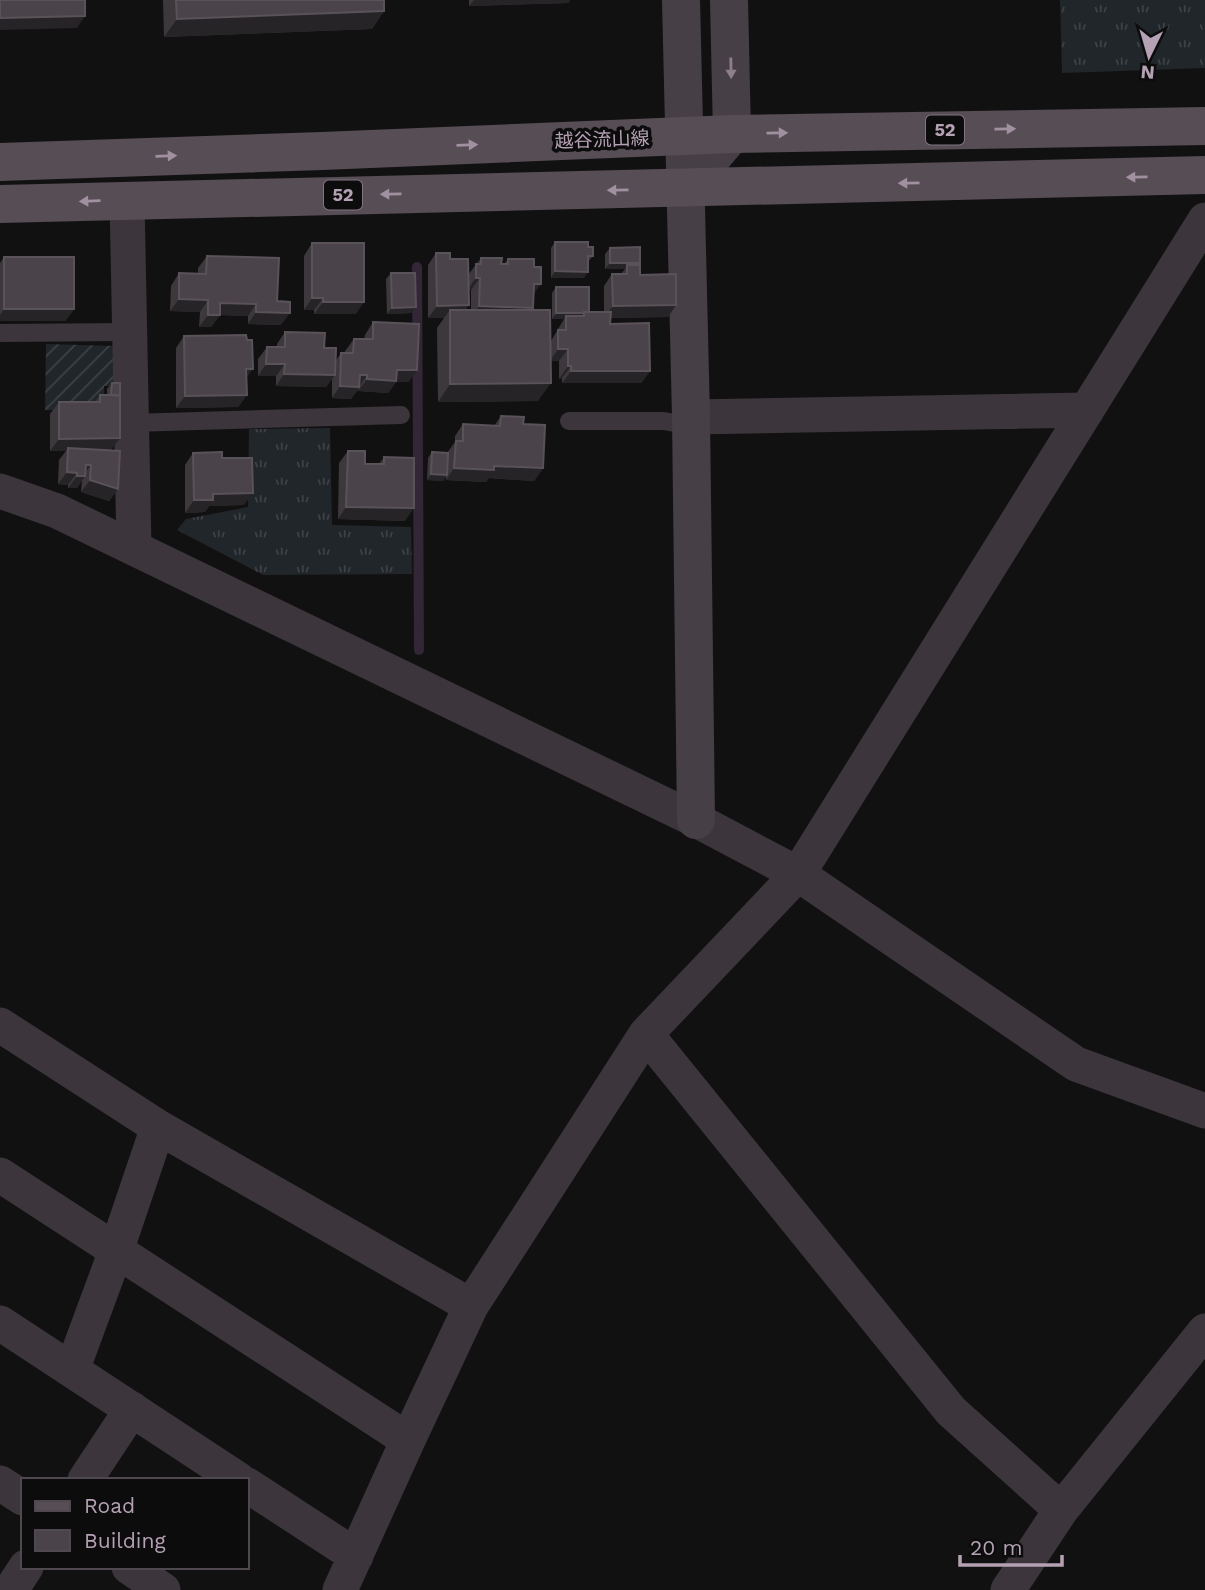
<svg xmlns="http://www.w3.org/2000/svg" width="1205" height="1590" font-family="'Work Sans','Noto Sans JP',sans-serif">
<defs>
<pattern id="grass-tufts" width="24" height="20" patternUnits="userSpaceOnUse" patternTransform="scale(1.75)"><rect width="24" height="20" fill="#20262a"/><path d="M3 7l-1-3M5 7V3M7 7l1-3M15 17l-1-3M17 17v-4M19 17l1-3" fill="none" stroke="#3e4246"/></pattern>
<pattern id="garden-furrows" width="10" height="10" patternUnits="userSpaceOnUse" patternTransform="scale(1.75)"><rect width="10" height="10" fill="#20262a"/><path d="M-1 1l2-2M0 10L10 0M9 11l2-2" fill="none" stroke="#3e4246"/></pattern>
</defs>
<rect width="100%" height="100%" fill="#121112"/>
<path fill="url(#grass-tufts)" d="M1060,0H1205V68L1062,73Z
M330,428L332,525L411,527L412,574L263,575L177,530L186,519L248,507L249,429Z"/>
<path fill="url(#garden-furrows)" d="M46,344L116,346L115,386H104V403L89,411L45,410Z"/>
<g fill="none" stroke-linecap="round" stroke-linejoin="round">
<path stroke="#332636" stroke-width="10" d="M417,267L419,650"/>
<path stroke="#3c353b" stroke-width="18" d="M0,333L129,332
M569,421H664L690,426
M131,423L401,415"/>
<path stroke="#3c353b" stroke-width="35" d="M127,200L134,548
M691,417L1087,410
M0,491L57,511L696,820L798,874L1076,1064L1205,1111
M0,1025L158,1127L471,1306
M646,1034L951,1411L1061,1510
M0,1175L408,1440
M0,1323L239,1480
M72,1370L116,1251L158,1127
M85,1480L132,1409
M0,1483L23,1498
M247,1485L356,1556
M129,1567L163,1590
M11,1590L26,1567
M340,1590L408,1440L471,1306L646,1034L798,874L1205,220
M1008,1590L1061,1510L1205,1331"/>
<path stroke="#473f46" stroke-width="38" d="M681,0L691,417L696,820
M686,188L732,134L729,0"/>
<path stroke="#574d55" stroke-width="38" d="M0,162L322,151L732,134L1205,126
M0,204L1205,175"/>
</g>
<path fill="#3d383c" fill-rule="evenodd" d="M163,0H384V11L372,29L164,37Z
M469,0H570L568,3L469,6Z
M555,242L593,256L588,262L584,278H551V248Z
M312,243L356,314H314V310H304V256Z
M610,248L639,265L640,275L676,305L668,317L610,318V324L650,371L641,383H562V378L559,379V361H551L538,401L438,402L437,328L444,318H428V265L436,253L450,259L468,275L481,258L501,264H504L508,259L534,293L533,308L532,310L551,341L564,319H552V293L556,287L589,312H604V286L612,274H621L625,269H605V254ZM468,290H471V310H465Z
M207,256L277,301L281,325L248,324V316L220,315L211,327H199L200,312L170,311L171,286L179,273L198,274V268Z
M4,257L74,309L65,321H0V263Z
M391,273L416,307L411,313L387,314L386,279Z
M373,322L409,382H396L388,393L358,391L359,388L351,399L332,398V378L326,387L276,386V376H258V359L267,347H277V344L285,332L324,348L335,362L341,353H345V351L354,339H364L365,335Z
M184,336L246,378L247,395L238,407L176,408V348Z
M112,383L111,450L118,489L109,501L81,492L82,480L77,488H68V485L58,484L59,460L66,451H50V414L59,402H95L100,395H107V389Z
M501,416L523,424L543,468L534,481L489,478L486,482L446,480V477L443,481L427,480L428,458L432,452L447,453L455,442V436L463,424L494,426Z
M348,451L365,464H379L384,457L405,521L338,519L339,463Z
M193,453L222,458L244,505L209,506L205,512L185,513V465Z"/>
<path fill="#262426" d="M474,0H570L568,3L469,6Z
M384,11L372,29L164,37L177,19Z
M85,16L77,28L0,30V18Z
M610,263H640L636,269L627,265L625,269H605Z
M555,271L588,272L584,278H551Z
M476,278H480L471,290H467Z
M534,284H541L532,296Z
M312,298H323L314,310H304Z
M179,299L208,300L200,312L170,311Z
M323,302H364L356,314H314Z
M220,303L256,304L248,316L220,315L211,327H199L208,315Z
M469,305L460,318L450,310L444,318H428L437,306Z
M676,305L668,317L604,318L613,306Z
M479,306L533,308L525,320L470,319Z
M416,307L411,313L387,314L392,308Z
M4,309H74L65,321H0V315Z
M256,312L290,313L281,325L248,324Z
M556,313H584L579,319L566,316L564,319H552Z
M558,349H568L559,361H550Z
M266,364H285L276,376H258Z
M568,366H571L562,378L559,379Z
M246,369H253L244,381Z
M397,370H417L409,382H396L388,393L358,391L367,379Z
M571,371H650L641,383H562Z
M284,374L335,375L326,387L276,386Z
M360,375H367L351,399L332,398L340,386Z
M551,383L538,401L438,402L450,384Z
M247,395L238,407L176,408L185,396Z
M120,438L111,450L68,448L66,451H50L59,439Z
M86,465H91L83,476H85L77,488H68L77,476Z
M494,466L543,468L534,481L489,478L486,482L446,480L454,468Z
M67,472L77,473L68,485L58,484Z
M431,474L447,475L443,481L427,480Z
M90,480L118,489L109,501L81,492Z
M253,493L244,505L209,506L205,512L185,513L194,500L213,494Z
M346,507L414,508L405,521L338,519Z"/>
<path fill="#4a4349" stroke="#5a5259" stroke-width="2" d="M0,0H85V16L0,18Z
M176,0H384V11L177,19Z
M555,242H588V247H593V256H588V272L555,271Z
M312,243H364V302H323V298H312Z
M640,247V263H610V248Z
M436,253H450V259H468L469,305L437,306Z
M207,256L279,258L277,301L290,302V313L256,312V304L220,303V315H208V300L179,299V273L206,274Z
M4,257H74V309H4Z
M481,258H502L501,264H508V259H534V267H541V284H534L533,308L479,306L480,278H476V264H481Z
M627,265H640V275L676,274V305L613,306L612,274H627Z
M391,273H415L416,307L392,308Z
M556,287H589V312H584V313H556Z
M450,310H550L551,383L450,384Z
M584,312H611L610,324L649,323L650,371H571V366H568V349H558V330H566V316H584Z
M373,322L419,324L417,370H397L396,381L367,379V375H360L359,387L340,386L341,353H353L354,339H373Z
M285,332L325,333L324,348H336L335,375L284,374L285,364H266L267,347H285Z
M246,335L247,340H252L253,369H246L247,395L185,396L184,336Z
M112,383H120V396L111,395Z
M100,395H120V438L59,439V402H100Z
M501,416L524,417L523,424L545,425L543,468L494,466V470L454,468L456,441H463V424L500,426Z
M68,448L120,451L118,489L90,480L91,465H86L85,476H77V473L67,472Z
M348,451H365V464H384V457L414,458V508L346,507Z
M222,452V458H252L253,493L213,494V500H194L193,453Z
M432,452L448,453L447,475L431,474Z"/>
<defs><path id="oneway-solid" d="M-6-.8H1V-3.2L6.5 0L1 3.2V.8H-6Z" transform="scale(1.75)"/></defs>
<use fill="#8e7f8d" href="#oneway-solid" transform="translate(731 68) rotate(89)"/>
<g fill="#a190a0">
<use href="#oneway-solid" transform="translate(1005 129) rotate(-1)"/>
<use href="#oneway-solid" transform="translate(777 133) rotate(-1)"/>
<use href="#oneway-solid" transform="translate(467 145) rotate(-2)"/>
<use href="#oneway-solid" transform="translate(166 156) rotate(-2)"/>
<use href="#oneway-solid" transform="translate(1137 177) rotate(179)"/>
<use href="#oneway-solid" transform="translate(909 183) rotate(179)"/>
<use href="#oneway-solid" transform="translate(618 190) rotate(179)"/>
<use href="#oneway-solid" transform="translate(391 194) rotate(179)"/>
<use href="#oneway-solid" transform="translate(90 201) rotate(178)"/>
</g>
<g text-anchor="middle" stroke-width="7" stroke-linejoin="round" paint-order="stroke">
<g fill="#0d0c0d" stroke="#827481" stroke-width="2">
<rect x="926" y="115.5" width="38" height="29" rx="5"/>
<rect x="324" y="180.5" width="38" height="29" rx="5"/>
</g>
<g font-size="18" font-weight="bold" fill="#b4a1b3">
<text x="945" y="136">52</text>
<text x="343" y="201">52</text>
</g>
<g font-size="19" fill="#b4a1b3" stroke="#0d0c0d">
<text transform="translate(602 139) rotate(-2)" y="7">越谷流山線</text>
</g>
</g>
<rect x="21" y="1478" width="228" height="91" fill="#0d0c0d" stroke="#50484f" stroke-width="2"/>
<rect x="35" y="1501" width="35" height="10" fill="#574d55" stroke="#50484f" stroke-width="2"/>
<text x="84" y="1513" font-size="21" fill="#b4a1b3">Road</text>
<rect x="35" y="1530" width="35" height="21" fill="#4a4349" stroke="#50484f" stroke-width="2"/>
<text x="84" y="1548" font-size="21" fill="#b4a1b3">Building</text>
<g transform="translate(1149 56) rotate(185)" stroke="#0d0c0d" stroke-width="5" paint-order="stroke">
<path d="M0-5L12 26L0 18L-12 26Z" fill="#b4a1b3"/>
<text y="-10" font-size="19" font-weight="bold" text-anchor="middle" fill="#b4a1b3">N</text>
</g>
<path d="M960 1555v10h102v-10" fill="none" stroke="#b4a1b3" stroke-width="3.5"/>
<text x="970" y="1555" font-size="21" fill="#b4a1b3" stroke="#0d0c0d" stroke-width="5" paint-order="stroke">20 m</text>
</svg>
